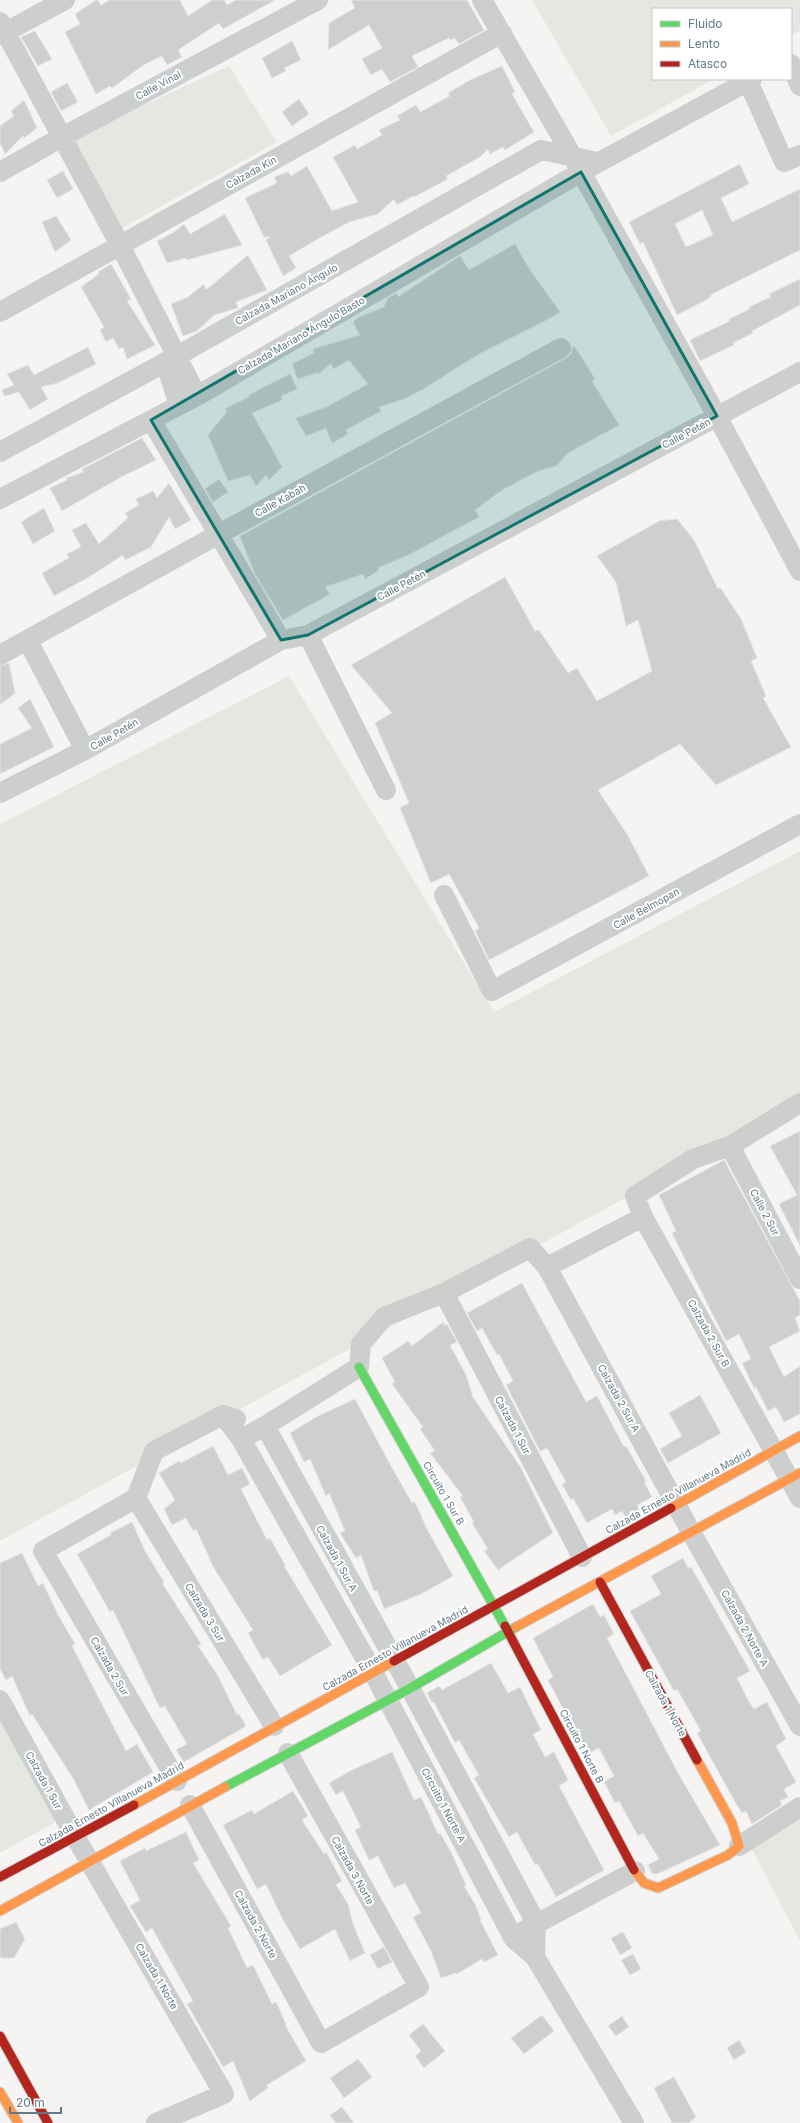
<svg xmlns="http://www.w3.org/2000/svg" width="800" height="2123" font-family="Inter,sans-serif">
<rect width="100%" height="100%" fill="#f5f4f3"/>
<path fill="#e5e8e1" d="M532,0H800V31L791,36V9H653V79H714L611,136Z
M229,66L277,142L122,228L72,138Z
M289,676L494,1012L800,851V1102L0,1541V824Z
M0,1708L61,1819L0,1853Z
M800,1818V1941L750,1846Z"/>
<path fill="#ced0d0" stroke="#e4e4e2" fill-rule="evenodd" d="M96,0H98L101,5L110,0H180L188,16L212,0H224L227,5L236,0H275L223,29L219,23L178,50L182,57L167,65L162,56L145,64L112,88L110,86L96,94L65,32L80,24L75,14Z
M351,0H467L484,30L459,44L455,38L450,40L449,38L412,56L418,67L390,82L382,69L371,75L362,59L382,48L369,25L328,50L329,23L355,8Z
M35,31L52,59L38,66L21,37Z
M292,41L301,60L284,68L286,71L272,78L262,58Z
M502,66L515,92L512,94L534,132L505,150L503,147L490,154L488,149L480,157L446,176L448,179L414,197L413,196L397,205L394,199L378,214L349,222L316,240L289,256L296,268L283,276L266,240L270,237H264L245,198L277,183L274,177L288,172L291,176L307,166L332,211L358,202L333,157L355,145L357,149L382,135L379,130L400,120L397,116L416,105L420,112L450,96L448,93L470,80Z
M67,83L78,102L61,111L51,92Z
M299,99L309,114L292,126L282,112Z
M24,100L37,128L24,138L23,136L5,154L0,143V126L14,116L11,111Z
M740,164L749,184L721,198L732,222L800,189V250L712,294L708,299L677,315L643,242L640,244L629,222ZM702,210L713,235L686,247L675,224Z
M63,171L73,189L57,198L47,180Z
M225,214L242,245L187,260L186,258L167,263L157,241L173,233L184,224L190,234Z
M56,216L71,240L55,252L42,222Z
M515,244L530,270L560,312L543,322L477,355L425,388L404,399L379,407L381,411L346,430L348,434L332,443L326,428L306,436L296,418L327,407L368,384L349,360L333,369L331,363L319,374L318,372L298,379L292,364L314,353L313,349L360,335L353,322L359,317L384,307L388,298L396,293L398,297L460,256L469,270Z
M248,255L267,290L236,302L238,308L214,315L197,331L183,336L171,304L188,297L204,284L206,290Z
M111,264L131,299L127,301L155,345L127,359L123,347L119,349L113,338L106,342L100,330L104,327L81,287L99,274L98,272Z
M800,279V305L752,331L753,333L733,343L734,345L700,361L690,340L730,321L729,319L750,309L749,307L771,297L769,294Z
M88,347L96,364L58,383L41,387L48,399L30,410L19,392L4,396L2,390L14,385L7,374L28,365L34,375Z
M572,347H575L595,379L592,381L619,425L568,453L556,466L538,471L502,490L475,510L479,517L410,554L378,568L379,570L365,579L363,574L325,587L330,594L283,620L255,574L240,536L566,358L571,354Z
M290,374L297,389L281,396L282,400L252,413L282,467L269,480L266,475L256,486L250,475L228,481L208,435L227,412L225,409L249,397L248,396L260,389Z
M142,438L156,460L121,477L62,511L50,488L67,480L66,478L84,472L82,469Z
M219,479L228,492L213,502L205,489Z
M169,483L191,520L175,529L169,517L151,547L125,560L123,555L89,577L54,596L42,573L69,558L67,554L81,547L72,530L86,523L99,544L128,518L125,513L139,505L136,499L153,491L157,498Z
M44,508L55,531L33,544L21,522Z
M677,519L694,540L718,589L720,587L741,619L757,658L751,661L766,696L763,698L791,747L716,785L680,744L598,790L628,836L649,876L489,960L475,931L479,928L449,874L431,883L400,808L409,803L375,723L392,713L351,665L505,577L535,631L539,630L568,673L577,668L597,701L652,671L638,620L626,626L616,582L597,556L659,521Z
M9,663L15,693L0,705V666Z
M30,699L54,747L0,774V744L32,728L18,708Z
M800,1131V1246L779,1204L797,1195L770,1146Z
M724,1160L800,1301V1315L795,1318L800,1331L769,1347L784,1377L800,1366V1414L784,1422L776,1407L768,1411L756,1387L754,1388L742,1363L751,1359L739,1334L726,1341L672,1233L676,1231L659,1195Z
M522,1283L586,1402L597,1396L624,1447L626,1446L646,1481L644,1482L652,1497L637,1505L640,1511L626,1519L622,1511L615,1515L612,1509L587,1523L573,1498L571,1500L562,1484L566,1482L547,1448L540,1451L506,1385L513,1381L499,1354L497,1355L482,1328L477,1331L467,1313Z
M443,1322L445,1326L447,1324L457,1342L450,1345L466,1375L473,1397L521,1468L553,1533L498,1570L484,1551L488,1549L472,1523L474,1522L460,1497L463,1496L430,1453L435,1451L420,1429L423,1427L392,1384L395,1382L382,1358L408,1341L412,1346Z
M700,1395L721,1433L668,1463L660,1449L682,1436L669,1413Z
M355,1399L391,1466L412,1503L415,1502L427,1529L453,1576L421,1594L384,1609L377,1590L374,1591L361,1555L356,1558L340,1533L345,1531L329,1493L326,1496L310,1459L304,1462L290,1433L318,1416Z
M213,1446L228,1475L242,1468L250,1484L241,1489L267,1540L270,1538L285,1565L284,1566L332,1645L280,1676L268,1657L263,1660L248,1633L253,1630L214,1568L196,1529L193,1531L186,1518L172,1525L164,1509L175,1500L159,1473L179,1461L181,1463Z
M132,1522L146,1553L164,1582L162,1583L201,1644L198,1646L218,1676L237,1715L239,1714L246,1726L184,1762L176,1750L187,1744L165,1706L160,1708L113,1610L110,1612L77,1554L111,1535L110,1533Z
M22,1553L38,1586L43,1583L58,1615L75,1644L72,1646L126,1751L137,1744L153,1772L89,1810L74,1780L32,1714L30,1716L12,1676L6,1680L0,1669V1563Z
M683,1558L688,1568L691,1567L750,1671L737,1678L749,1702L754,1709L767,1702L786,1739L776,1746L796,1782L784,1789L788,1797L780,1801L782,1805L752,1824L746,1811L742,1813L734,1800L697,1733L701,1731L677,1689L674,1691L630,1611L661,1594L651,1576Z
M593,1604L600,1617L604,1615L614,1634L607,1638L678,1773L720,1845L657,1874L652,1873L648,1865L659,1859L643,1833L638,1836L619,1801L615,1803L604,1782L614,1776L599,1748L587,1754L548,1680L553,1677L533,1638Z
M491,1663L508,1693L520,1687L541,1730L533,1734L545,1757L554,1752L568,1780L559,1786L604,1870L556,1897L538,1864L535,1865L517,1832L509,1837L474,1778L479,1775L459,1740L455,1743L434,1702L432,1703L427,1693L439,1686L442,1690Z
M392,1752L414,1800L421,1797L438,1834L440,1833L452,1854L466,1885L464,1886L475,1904L481,1919L480,1920L498,1955L484,1962L482,1959L457,1974L456,1973L441,1978L431,1951L413,1917L421,1913L405,1883L394,1888L378,1856L369,1860L355,1830L361,1827L343,1791L336,1795L329,1783L352,1770Z
M293,1791L308,1816L302,1820L324,1854L326,1852L342,1881L336,1885L348,1904L353,1924L365,1953L350,1961L335,1929L300,1949L281,1916L266,1884L257,1889L223,1825L252,1810L254,1814Z
M186,1832L199,1860L193,1863L231,1926L228,1928L247,1968L253,1965L272,2004L276,2002L286,2024L285,2025L306,2061L267,2085L268,2088L250,2101L233,2061L223,2067L187,2004L193,2001L152,1928L146,1932L130,1906L140,1900L120,1861L145,1848L146,1851Z
M16,1922L25,1939L14,1958H0V1929Z
M623,1932L632,1948L620,1955L611,1938Z
M384,1947L392,1962L378,1969L370,1955Z
M633,1954L641,1969L630,1975L621,1960Z
M542,2015L554,2031L524,2054L511,2038Z
M622,2016L629,2027L616,2036L608,2026Z
M423,2024L445,2051L424,2068L415,2056L421,2051L409,2035Z
M739,2040L746,2052L734,2060L727,2048Z
M358,2059L372,2077L344,2098L330,2078Z
M674,2077L696,2117L689,2123H672L654,2088Z
M342,2107L354,2123H336L330,2115Z"/>
<g fill="none" stroke-linecap="round" stroke-linejoin="round">
<g stroke="#ced1d2" stroke-width="11">
<path id="fast" d="M359,1367L505,1626
M225,1787L407,1690L516,1627"/>
</g>
<g stroke="#ced1d2" stroke-width="11">
<path id="slow" d="M671,1508L800,1436
M516,1627L800,1473
M134,1805L394,1661
M634,1870L644,1883L658,1888L728,1855L739,1846L732,1823L697,1760
M0,1911L225,1787
M0,2092L18,2123"/>
</g>
<g stroke="#ced1d2" stroke-width="11">
<path id="jam" d="M600,1582L697,1760
M505,1626L634,1870
M394,1661L671,1508
M0,1877L134,1805
M0,2036L48,2123"/>
</g>
<path stroke="#cdcece" stroke-width="20" d="M482,0L562,138L717,416L800,571
M0,22L120,245L197,396
M0,35L65,0
M791,64L800,86
M748,81L784,162L800,155
M0,172L62,137L318,0
M0,312L502,33
M165,362L179,405
M151,420L281,640
M0,452L177,356L541,150L598,162
M0,499L197,396L581,172L752,79
M308,635L386,790
M28,641L85,750
M0,655L219,534L561,348
M0,793L85,750L281,640L308,635L800,372
M444,895L492,991L800,824
M800,1103L730,1146L693,1159L635,1196L643,1217L800,1498
M730,1146L800,1279
M547,1267L643,1217
M444,1293L582,1557
M223,1415L241,1439L373,1672L514,1939L535,1957L634,2123
M265,1426L410,1688L536,1923L535,1957
M241,1439L265,1426L359,1367L361,1344L384,1317L444,1293L530,1248L547,1267L690,1530L800,1726
M136,1498L274,1726
M0,1700L76,1838L224,2094L156,2123
M177,1781L43,1551L136,1498L154,1451L223,1415L236,1419
M190,1805L321,2043L419,1987L288,1753
M739,1846L800,1807
M525,1930L635,1871"/>
<use href="#fast" stroke="#63d668" stroke-width="9"/>
<use href="#slow" stroke="#ff974d" stroke-width="9"/>
<use href="#jam" stroke="#b3261e" stroke-width="9"/>
</g>
<path fill="#0f766e" fill-opacity="0.2" stroke="#0f766e" stroke-width="3" stroke-linejoin="round" d="M581,172L717,416L308,635L281,640L151,420Z"/>
<g text-anchor="middle" stroke-width="4" stroke-linejoin="round" paint-order="stroke">
<g font-size="10" fill="#627a86" stroke="#fff">
<text transform="translate(158 85) rotate(-28)" y="4">Calle Vinal</text>
<text transform="translate(251 172) rotate(-29)" y="4">Calzada Kin</text>
<text transform="translate(286 294) rotate(-29)" y="4">Calzada Mariano Ángulo</text>
<text transform="translate(301 335) rotate(-30)" y="4">Calzada Mariano Ángulo Basto</text>
<text transform="translate(686 433) rotate(-28)" y="4">Calle Petén</text>
<text transform="translate(280 500) rotate(-29)" y="4">Calle Kabah</text>
<text transform="translate(401 585) rotate(-28)" y="4">Calle Petén</text>
<text transform="translate(114 734) rotate(-30)" y="4">Calle Petén</text>
<text transform="translate(646 908) rotate(-29)" y="4">Calle Belmopan</text>
<text transform="translate(765 1212) rotate(62)" y="4">Calle 2 Sur</text>
<text transform="translate(709 1333) rotate(61)" y="4">Calzada 2 Sur B</text>
<text transform="translate(619 1398) rotate(61)" y="4">Calzada 2 Sur A</text>
<text transform="translate(513 1425) rotate(62)" y="4">Calzada 1 Sur</text>
<text transform="translate(678 1491) rotate(-29)" y="4">Calzada Ernesto Villanueva Madrid</text>
<text transform="translate(444 1493) rotate(60)" y="4">Circuito 1 Sur B</text>
<text transform="translate(337 1558) rotate(61)" y="4">Calzada 1 Sur A</text>
<text transform="translate(205 1612) rotate(59)" y="4">Calzada 3 Sur</text>
<text transform="translate(745 1628) rotate(61)" y="4">Calzada 2 Norte A</text>
<text transform="translate(395 1648) rotate(-29)" y="4">Calzada Ernesto Villanueva Madrid</text>
<text transform="translate(110 1666) rotate(60)" y="4">Calzada 2 Sur</text>
<text transform="translate(666 1703) rotate(61)" y="4">Calzada 1 Norte</text>
<text transform="translate(582 1746) rotate(62)" y="4">Circuito 1 Norte B</text>
<text transform="translate(44 1780) rotate(61)" y="4">Calzada 1 Sur</text>
<text transform="translate(111 1804) rotate(-29)" y="4">Calzada Ernesto Villanueva Madrid</text>
<text transform="translate(444 1805) rotate(62)" y="4">Circuito 1 Norte A</text>
<text transform="translate(353 1870) rotate(61)" y="4">Calzada 3 Norte</text>
<text transform="translate(256 1924) rotate(61)" y="4">Calzada 2 Norte</text>
<text transform="translate(157 1976) rotate(60)" y="4">Calzada 1 Norte</text>
</g>
</g>
<rect x="652" y="8" width="140" height="72" fill="#ffffff" stroke="#c0cacf"/>
<rect x="660" y="21" width="20" height="6" fill="#63d668" stroke="#c0cacf"/>
<text x="688" y="28" font-size="12" fill="#627a86">Fluido</text>
<rect x="660" y="41" width="20" height="6" fill="#ff974d" stroke="#c0cacf"/>
<text x="688" y="48" font-size="12" fill="#627a86">Lento</text>
<rect x="660" y="61" width="20" height="6" fill="#b3261e" stroke="#c0cacf"/>
<text x="688" y="68" font-size="12" fill="#627a86">Atasco</text>
<path d="M10 2107v6h51v-6" fill="none" stroke="#627a86" stroke-width="2"/>
<text x="16" y="2107" font-size="12" fill="#627a86" stroke="#ffffff" stroke-width="3" paint-order="stroke">20 m</text>
</svg>
